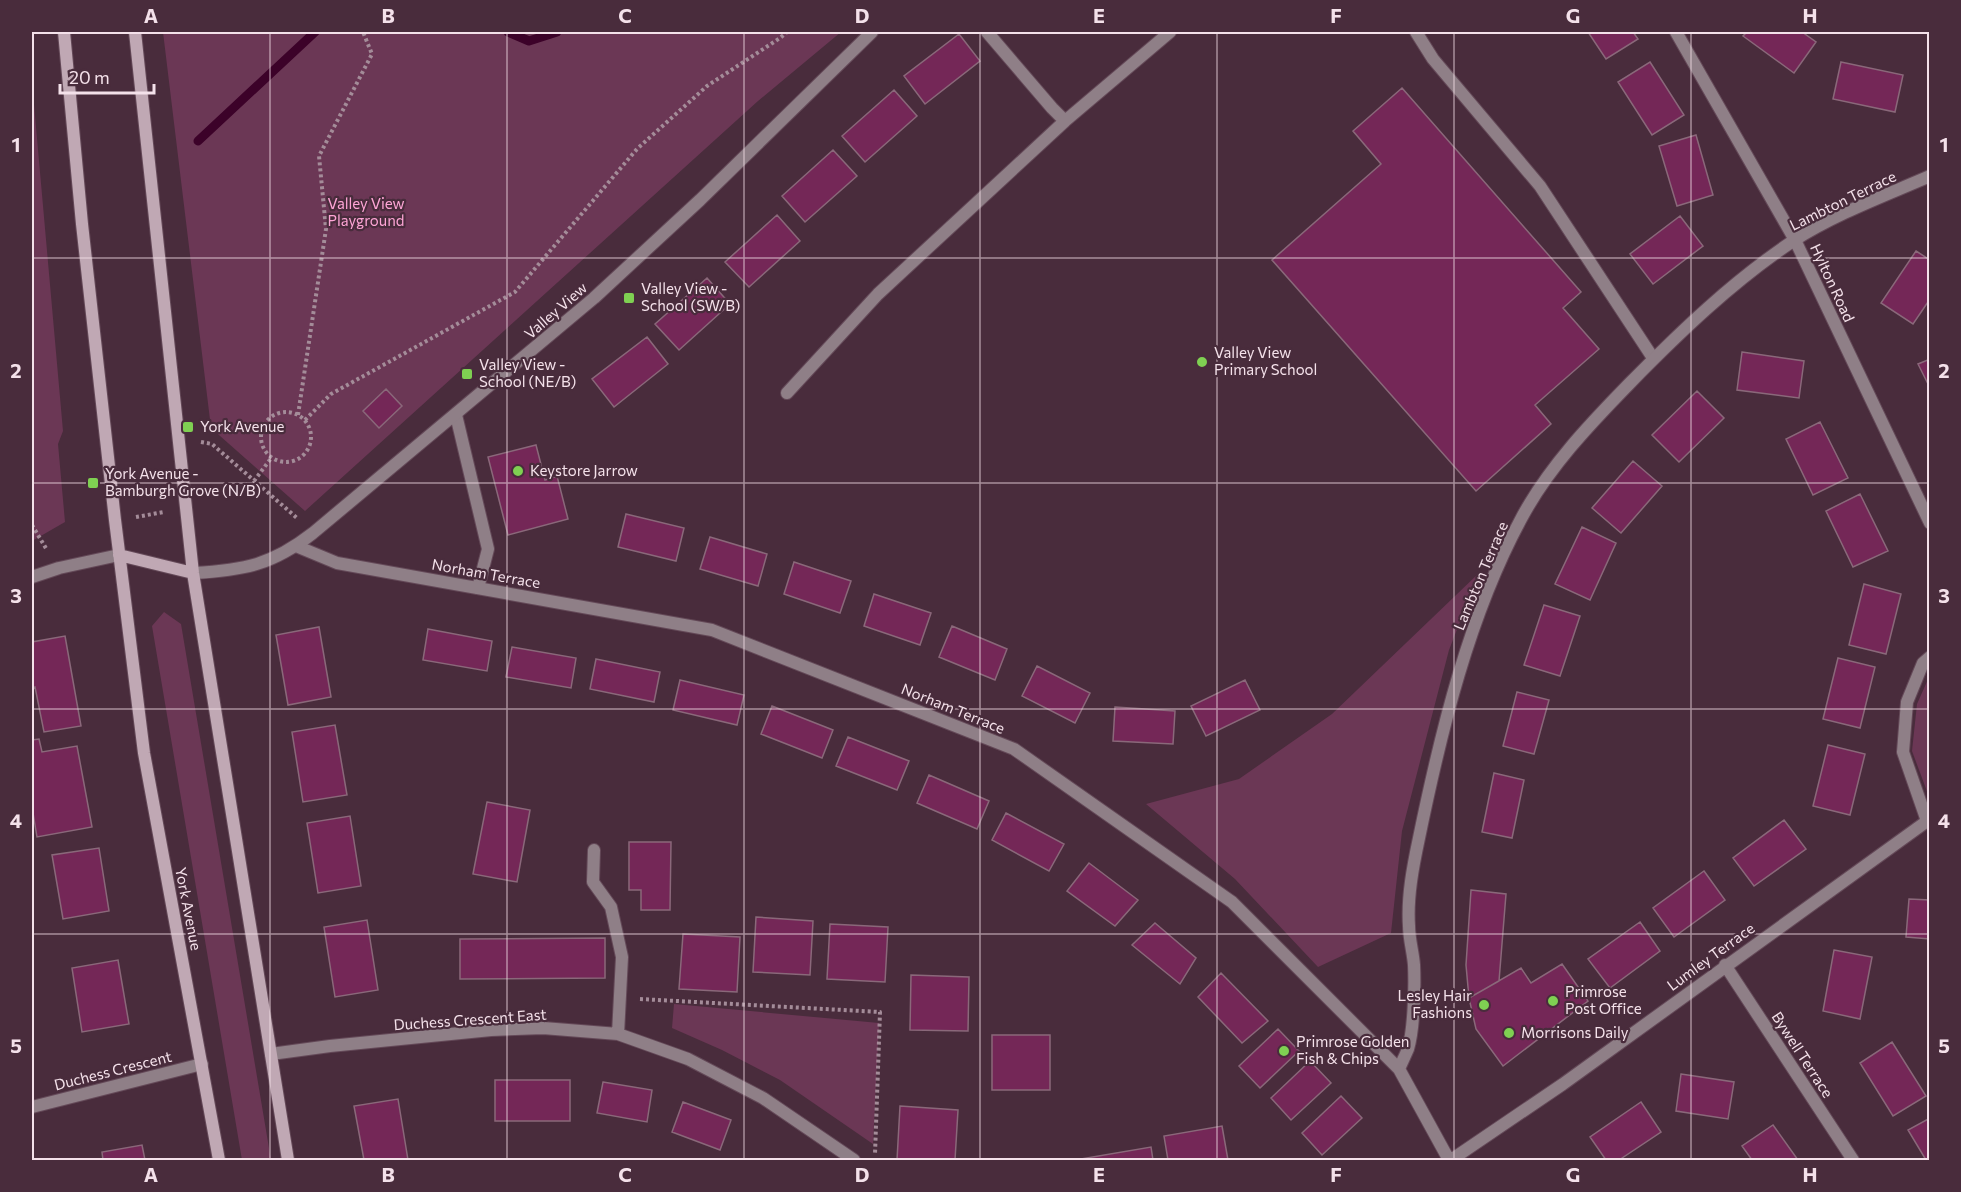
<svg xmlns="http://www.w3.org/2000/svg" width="1961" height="1192" font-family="Commissioner,sans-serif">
<rect width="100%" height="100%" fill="#492c3c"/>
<path fill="#6b3755" d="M163,32H841L758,101L305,511L211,428Z
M32,82L63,431L58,444L65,522L32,541Z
M1479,573L1449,650L1402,831L1391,933L1318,967L1235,879L1146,804L1239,779L1332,714Z
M164,612L181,624L271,1160H242L152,626Z
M1929,677L1930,793L1928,794L1912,751L1917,704Z
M674,1004L879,1023L873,1144L780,1080L722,1050L672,1028Z"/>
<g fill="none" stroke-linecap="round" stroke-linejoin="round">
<path stroke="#3c0229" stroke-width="9" d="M508,32L529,41L557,32
M198,141L315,32"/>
</g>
<path fill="#742757" stroke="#8a687a" stroke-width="1.5" d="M1588,32H1633L1638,39L1606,59Z
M1747,32H1802L1816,42L1794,73L1743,36Z
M959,34L980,61L925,104L904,76Z
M1650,62L1684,115L1652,135L1618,82Z
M1841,62L1903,75L1895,112L1833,99Z
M1402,88L1581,292L1563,308L1599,349L1535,405L1551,424L1476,491L1272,260L1381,164L1353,131Z
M894,90L917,116L865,162L842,136Z
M1696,135L1713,195L1677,206L1659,146Z
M833,150L857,176L805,222L782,196Z
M777,215L800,241L749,287L725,262Z
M1680,216L1703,246L1653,284L1630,254Z
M1916,251L1930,260V299L1913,324L1881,303Z
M707,278L730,304L679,350L655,324Z
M647,337L668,364L614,407L592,379Z
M1742,352L1804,361L1799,398L1737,390Z
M1930,359V388L1918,364Z
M386,389L402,406L379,428L363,411Z
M1697,391L1724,418L1679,462L1652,435Z
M1820,422L1848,478L1813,495L1786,439Z
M536,445L545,480L557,476L568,519L508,535L488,457Z
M1633,461L1662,486L1621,533L1592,508Z
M1860,494L1888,551L1853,567L1826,511Z
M626,514L684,528L676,561L618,547Z
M1582,527L1616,543L1590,600L1555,584Z
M710,537L767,554L758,586L700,569Z
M794,562L851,581L840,613L784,594Z
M1864,584L1901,594L1886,654L1849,645Z
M874,594L931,613L920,645L864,626Z
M1544,605L1580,616L1560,676L1524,665Z
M952,626L1007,649L995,680L939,657Z
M319,627L331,697L288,705L276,635Z
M428,629L492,641L487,671L423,660Z
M65,636L81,726L44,732L35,687L32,688V642Z
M512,647L576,658L571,688L506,677Z
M1838,658L1875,667L1860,728L1823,719Z
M596,659L660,672L654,702L590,689Z
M1037,666L1090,693L1075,723L1022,696Z
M680,680L744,695L737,725L673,710Z
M1245,680L1260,710L1206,736L1191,706Z
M1517,692L1549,700L1534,754L1503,746Z
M772,706L833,730L822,758L761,734Z
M1115,707L1175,711L1173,744L1113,741Z
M335,725L347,795L303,802L292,732Z
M848,737L909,761L897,790L836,766Z
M39,739L42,752L77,746L92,827L37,837L32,807V740Z
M1828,745L1865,754L1850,815L1813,806Z
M1494,773L1524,780L1512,838L1482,832Z
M929,775L989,801L977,829L917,803Z
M487,802L530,810L517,882L473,874Z
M1006,813L1064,844L1049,871L992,840Z
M350,816L361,886L318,893L307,823Z
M1784,820L1806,849L1754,886L1733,858Z
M629,842H671L670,910H641V890H629Z
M99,848L109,911L63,919L52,855Z
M1089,863L1138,900L1115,926L1067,891Z
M1704,871L1725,900L1674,937L1653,908Z
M1471,890L1506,894L1499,981L1469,998L1466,965Z
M1909,899L1930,900V939L1906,937Z
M756,917L813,921L810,975L753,972Z
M367,920L378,990L335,997L324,927Z
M1640,922L1660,951L1610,988L1588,959Z
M1155,923L1196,958L1180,984L1132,945Z
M830,924L888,927L885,982L827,979Z
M683,934L740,937L737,992L679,989Z
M605,938V978L460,979V939Z
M1834,950L1872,957L1860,1019L1823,1011Z
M118,960L129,1024L82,1032L72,968Z
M1562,964L1588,1001L1503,1066L1476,1029L1469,998L1521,968L1531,983Z
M1221,973L1268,1021L1242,1043L1198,997Z
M911,975L969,977L968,1031L910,1030Z
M1278,1029L1299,1051L1260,1088L1239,1066Z
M992,1035H1050V1090H992Z
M1892,1042L1926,1096L1893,1116L1860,1063Z
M1310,1061L1331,1083L1291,1120L1271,1098Z
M1681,1074L1734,1082L1728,1119L1676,1111Z
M495,1080H570V1121H495Z
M603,1082L652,1090L647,1122L597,1113Z
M1341,1096L1362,1118L1322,1155L1302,1133Z
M398,1099L408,1160H364L354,1106Z
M683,1102L731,1120L720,1150L672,1132Z
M1641,1102L1661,1132L1619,1160H1606L1590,1137Z
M900,1106L958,1110L955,1160H897Z
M1930,1118V1160H1926L1908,1130Z
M1773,1125L1798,1160H1752L1742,1146Z
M1222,1126L1228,1160H1168L1164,1136Z
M142,1145L145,1160H103L102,1152Z
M1151,1147L1153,1160H1075Z"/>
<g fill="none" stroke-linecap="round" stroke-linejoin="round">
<g stroke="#644958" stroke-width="14">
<path id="service" d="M987,32L1052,108L1065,121
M1416,32L1433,59L1540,186L1653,358
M787,393L878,294L1065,121L1170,32
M456,415L488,549L478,588
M1930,657L1923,663L1907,702L1903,752L1927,821L1930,823"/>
</g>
<g stroke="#644958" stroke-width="14">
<path id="minor" d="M1676,32L1795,240L1930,523
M296,546L337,563L712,630L1014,749L1232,902L1399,1069L1449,1160
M32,577L59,568L119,555
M594,850L593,882L611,907L622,957L618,1034
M1725,965L1853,1160
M271,1054L330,1046L491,1030L543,1028L618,1034L688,1059L763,1098L854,1160
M1399,1069C1402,1062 1405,1056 1408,1049C1414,1029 1415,987 1414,965C1413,952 1409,939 1409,926C1407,897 1413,866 1419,838C1441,731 1469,615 1521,519C1548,468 1589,425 1629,384C1680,332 1732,282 1793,241C1835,214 1884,196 1930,176
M32,1107L202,1064
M1451,1160L1563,1084L1930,819"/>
</g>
<g stroke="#644958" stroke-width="14">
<path id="tertiary" d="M193,573C245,570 272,565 313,533L594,298L700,200L872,32"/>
</g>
<g stroke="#644958" stroke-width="14">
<path id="secondary" d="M64,32L82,224L115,520L144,753L219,1160
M135,32L193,573L288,1160
M119,555L193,573"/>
</g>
<path stroke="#a48c99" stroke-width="4" stroke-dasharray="3 3" stroke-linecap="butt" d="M261 437a25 25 0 1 1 50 0a25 25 0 1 1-50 0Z
M298,415L326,229L319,156L372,54L363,32
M305,420L331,394L515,292L637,149L707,86L780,38L787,32
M201,442L212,444L297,518
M254,481L272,457
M136,517L164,512
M32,525L47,550
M640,999L880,1012L875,1154"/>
<use href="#service" stroke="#8f7f87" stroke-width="12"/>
<use href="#minor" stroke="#8f7f87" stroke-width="12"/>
<use href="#tertiary" stroke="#8f7f87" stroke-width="12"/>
<use href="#secondary" stroke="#c0a8b4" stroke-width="12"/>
</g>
<path fill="none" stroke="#f4e1ea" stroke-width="1.5" stroke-opacity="0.55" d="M270,32V1160M507,32V1160M744,32V1160M980,32V1160M1217,32V1160M1454,32V1160M1691,32V1160M32,258H1930M32,483H1930M32,709H1930M32,934H1930"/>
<g fill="#7fd052" stroke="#492c3c" stroke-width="2">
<rect x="623" y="292" width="12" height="12" rx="3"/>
<circle cx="1202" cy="362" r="6"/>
<rect x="461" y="368" width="12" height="12" rx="3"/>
<rect x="182" y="421" width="12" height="12" rx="3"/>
<circle cx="518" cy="471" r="6"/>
<rect x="87" y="477" width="12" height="12" rx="3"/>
<circle cx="1553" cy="1001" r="6"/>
<circle cx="1484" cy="1005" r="6"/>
<circle cx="1509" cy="1033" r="6"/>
<circle cx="1284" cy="1051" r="6"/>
</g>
<g text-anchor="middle" stroke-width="4.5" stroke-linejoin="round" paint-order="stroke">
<g font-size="15" fill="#f4e1ea" stroke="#492c3c">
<text transform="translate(1843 201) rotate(-26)" y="5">Lambton Terrace</text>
<text transform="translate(1832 283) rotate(65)" y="5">Hylton Road</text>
<text transform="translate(556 311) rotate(-41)" y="5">Valley View</text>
<text transform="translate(486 574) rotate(10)" y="5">Norham Terrace</text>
<text transform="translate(1481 576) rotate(-67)" y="5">Lambton Terrace</text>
<text transform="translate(953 709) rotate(22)" y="5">Norham Terrace</text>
<text transform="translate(188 909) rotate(79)" y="5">York Avenue</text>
<text transform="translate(1711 957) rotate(-36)" y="5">Lumley Terrace</text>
<text transform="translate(470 1020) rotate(-4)" y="5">Duchess Crescent East</text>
<text transform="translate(1802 1055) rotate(57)" y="5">Bywell Terrace</text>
<text transform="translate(113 1071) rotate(-14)" y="5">Duchess Crescent</text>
</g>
<g font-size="15" fill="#fea5d6" stroke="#492c3c">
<text x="366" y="209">Valley View<tspan x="366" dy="17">Playground</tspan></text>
</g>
<g font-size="15" fill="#f4e1ea" stroke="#492c3c" text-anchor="start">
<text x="641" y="294">Valley View -<tspan x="641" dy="17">School (SW/B)</tspan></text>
<text x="1214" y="358">Valley View<tspan x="1214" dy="17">Primary School</tspan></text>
<text x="479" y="370">Valley View -<tspan x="479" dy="17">School (NE/B)</tspan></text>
<text x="200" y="432">York Avenue</text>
<text x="530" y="476">Keystore Jarrow</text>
<text x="105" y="479">York Avenue -<tspan x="105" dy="17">Bamburgh Grove (N/B)</tspan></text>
<text x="1565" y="997">Primrose<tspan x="1565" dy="17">Post Office</tspan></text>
<text x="1472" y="1001" text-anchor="end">Lesley Hair<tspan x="1472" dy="17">Fashions</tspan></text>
<text x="1521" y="1038">Morrisons Daily</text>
<text x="1296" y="1047">Primrose Golden<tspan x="1296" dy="17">Fish &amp; Chips</tspan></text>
</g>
</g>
<rect width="1961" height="1192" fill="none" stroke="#492c3c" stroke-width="66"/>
<path d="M60 84v9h94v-9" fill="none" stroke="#f4e1ea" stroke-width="3"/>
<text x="69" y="84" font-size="18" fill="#f4e1ea" stroke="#492c3c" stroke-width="4.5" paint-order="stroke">20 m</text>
<rect x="33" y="33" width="1895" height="1126" fill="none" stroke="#f4e1ea" stroke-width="2"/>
<g font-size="20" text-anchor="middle" font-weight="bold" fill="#f4e1ea">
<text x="151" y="23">A</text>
<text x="388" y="23">B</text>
<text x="625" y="23">C</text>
<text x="862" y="23">D</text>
<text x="1099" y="23">E</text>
<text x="1336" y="23">F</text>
<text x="1573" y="23">G</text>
<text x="1810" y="23">H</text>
<text x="16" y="152">1</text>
<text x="1944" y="152">1</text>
<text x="16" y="378">2</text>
<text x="1944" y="378">2</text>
<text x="16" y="603">3</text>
<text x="1944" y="603">3</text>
<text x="16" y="828">4</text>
<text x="1944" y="828">4</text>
<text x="16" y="1053">5</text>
<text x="1944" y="1053">5</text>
<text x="151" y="1182">A</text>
<text x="388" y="1182">B</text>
<text x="625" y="1182">C</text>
<text x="862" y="1182">D</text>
<text x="1099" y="1182">E</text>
<text x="1336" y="1182">F</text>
<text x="1573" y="1182">G</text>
<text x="1810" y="1182">H</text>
</g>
</svg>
